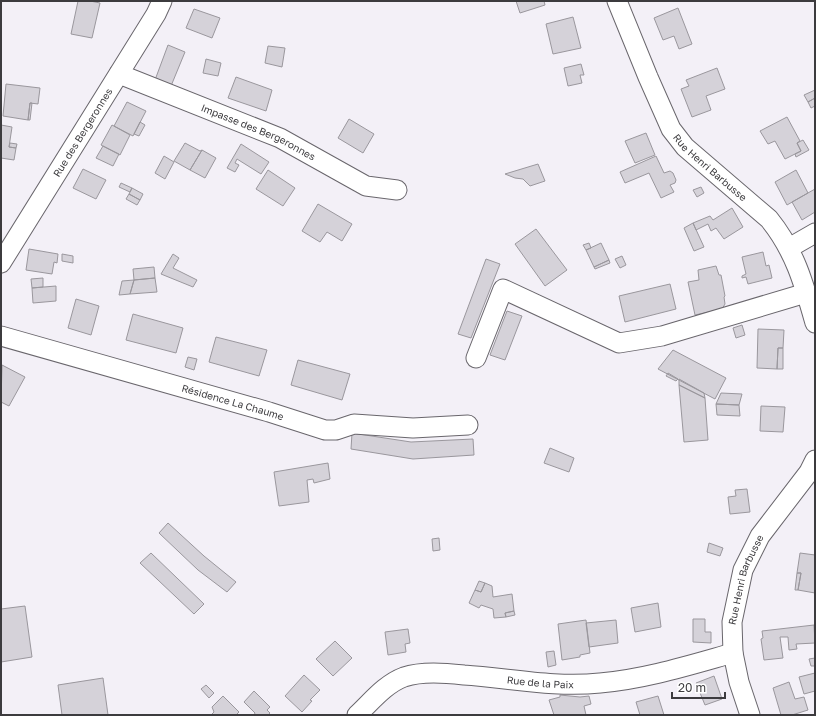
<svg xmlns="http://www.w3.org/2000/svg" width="816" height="716" font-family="'Golos Text',sans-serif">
<rect width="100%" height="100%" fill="#f3f0f7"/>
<path fill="#d5d2d9" stroke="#9a979d" d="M78,1H90L100,3L92,38L71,34Z
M516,1H544L545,5L520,13Z
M678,8L692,44L679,49L674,36L663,40L654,18Z
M194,9L220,18L212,38L186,28Z
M573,17L581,48L553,54L546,24Z
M168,45L185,52L171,86L155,80Z
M268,46L285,48L282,67L265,63Z
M206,59L221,63L218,76L203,73Z
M581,64L584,75H580L582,83L568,86L564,68Z
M717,68L725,89L706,96L711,110L692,117L681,89L689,86L686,80Z
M236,77L272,90L266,111L228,98Z
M6,84L40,88L38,104L30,103L28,120L3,116Z
M815,90V98L808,102L804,95Z
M815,98V106L811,108L808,102Z
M127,102L146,111L133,136L114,126Z
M30,103H32L30,120H28Z
M787,117L800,141L797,143L801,151L785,159L775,141L768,144L760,131Z
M349,119L374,134L363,153L338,138Z
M140,122L145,125L139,136L134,134Z
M1,125L12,127L9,147L16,148L14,160L1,158Z
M112,125L130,135L120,155L101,145Z
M646,133L655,155L635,163L625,141Z
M803,140L809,150L796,157L795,154L801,151L797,143Z
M10,143L17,144L16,148L9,147Z
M185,143L200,151L202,150L190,170L174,161Z
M241,144L269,162L261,174L237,159L235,163L239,165L235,172L227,168Z
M103,146L119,154L113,166L96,158Z
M202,150L216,158L205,178L190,170Z
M164,156L174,162L165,179L155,173Z
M656,156L664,173L670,171L673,173L676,180L675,183L670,185L674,192L661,198L649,173L625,183L620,172Z
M538,164L545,181L530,186L523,179L515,178L505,174Z
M83,169L106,180L96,199L73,188Z
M268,170L295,188L283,206L256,189Z
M796,170L808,193L787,205L775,182Z
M121,183L132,188L130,192L119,187Z
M701,187L704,193L697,197L693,190Z
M132,188L143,194L140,200L129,194Z
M815,189V212L802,220L792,202Z
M129,194L140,200L137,205L126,199Z
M318,204L352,224L342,241L327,232L320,242L302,231Z
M732,208L743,227L724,239L716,228L711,231L708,224L696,230L693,223L710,216L713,220Z
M693,223L704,247L694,251L684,228Z
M536,229L567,270L545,286L515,244Z
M589,243L591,248L586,250L583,245Z
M601,243L609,260L594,267L586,250Z
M29,249L58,254L57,263L54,262L52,274L26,270Z
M763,252L766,266L769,265L772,278L748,284L746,277L742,278V276L746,274L742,257Z
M62,254L73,256V263L62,261Z
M173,254L179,258L173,268L197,280L193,287L161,274Z
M622,256L626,265L620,268L615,259Z
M486,259L500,264L471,338L458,334Z
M609,260L610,263L595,269L594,267Z
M716,266L719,275H721L725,296L724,297L725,304L722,309L695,315L688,282L699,280L698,270Z
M154,267L155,278L134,280L133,269Z
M43,278V287L32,288L31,279Z
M155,278L157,292L130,294L134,280Z
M134,280L130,294L119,295L122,281Z
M670,284L676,309L625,322L619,296Z
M56,286V301L33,303L32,288Z
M76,299L99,306L91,335L68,328Z
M507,311L522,316L505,360L490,355Z
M133,314L183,328L176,353L126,340Z
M742,325L745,335L736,338L733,328Z
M758,329L784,330L783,348H778L777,369L757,368Z
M216,337L267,350L259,376L209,362Z
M778,348H783V369H777Z
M673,350L726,378L715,399L658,369Z
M188,357L197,359L194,370L185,367Z
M298,360L350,374L342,400L291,385Z
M2,365L25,377L9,406L1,402Z
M668,373L678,379L676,381L666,376Z
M679,379L704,393L705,398L679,385Z
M679,385L705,398L708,440L684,442Z
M721,393L742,394L739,405L716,404Z
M716,404L739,405L740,416L717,415Z
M761,406L785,407L783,432L760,431Z
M352,433L411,442L473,439L474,455L413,459L351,449Z
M550,448L574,458L569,472L544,463Z
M328,463L330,479L314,483L313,479L307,480L309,502L279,506L274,472Z
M747,489L750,512L730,514L728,497L736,496L735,490Z
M168,523L204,556L236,582L227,592L198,570L159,533Z
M439,538L440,550L433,551L432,539Z
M709,543L723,548L720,556L707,552Z
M151,553L204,604L194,614L140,563Z
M800,553L815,555V593L798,590L801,573H797Z
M797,573H801L798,590H795Z
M479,581L485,583L481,592L475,590Z
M485,583L492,586L493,597L512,594L514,611L505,613L506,617L494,618L493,609L481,605L479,608L469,603L475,590L481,592Z
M658,603L661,627L635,632L631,608Z
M25,606L32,657L1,662V609Z
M514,611L515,615L506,617L505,613Z
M693,619H705V632H711V643L693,642Z
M586,620L590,653L580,655V657L562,660L558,624Z
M616,620L618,643L589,647L586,623Z
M814,625L815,643L796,644L797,649L789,650L788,637H780L783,658L764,660L761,639L763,638L762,631Z
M408,629L410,643L405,644L406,652L388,655L385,632Z
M335,641L352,658L333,676L316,659Z
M554,651L556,665L548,667L546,652Z
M815,658V666H811L809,659Z
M815,673V691L804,694L799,677Z
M304,675L320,690L310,700L312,701L302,712L285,696Z
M714,676L722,699L705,705L696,683Z
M103,678L108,715H62L58,685Z
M789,682L795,699L804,697L808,710L792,715H781L773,688Z
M206,685L214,693L209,698L201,689Z
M254,691L270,707L267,710L270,713L268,715H254L255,713L244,702Z
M560,695L580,697L589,696L591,704L584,706L586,715H554L549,700L560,697Z
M223,696L239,712L236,715H211L214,712L212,707Z
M658,696L664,715H640L636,702Z"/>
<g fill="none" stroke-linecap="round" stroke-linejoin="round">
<g stroke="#69666c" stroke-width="21">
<g id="minor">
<path id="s1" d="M617,1L648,77L671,129L685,147L769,219C795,251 804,284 815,323"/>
<path id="s2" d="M119,74L280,138L366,186L397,190"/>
<path d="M789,248L815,233"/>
<path id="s3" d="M1,263L156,14L162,1"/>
<path id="s4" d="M1,336L269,412L325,430H336L354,424L413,428L468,425"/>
<path d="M476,358L503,289L619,343L662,336L806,293"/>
<path id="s5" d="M357,715C371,702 385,684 404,677C422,671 445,673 464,675C509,678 555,688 600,683C646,679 690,665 733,653"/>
<path id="s6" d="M750,715L739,682L733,653L732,622L743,570L760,536L809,472L815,460"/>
</g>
</g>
<use href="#minor" stroke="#fff" stroke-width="19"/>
</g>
<g text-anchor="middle" stroke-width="3.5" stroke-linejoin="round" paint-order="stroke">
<g font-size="10" fill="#3c3b3e" stroke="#fff">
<text dy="4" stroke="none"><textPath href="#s3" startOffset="154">Rue des Bergeronnes</textPath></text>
<text dy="4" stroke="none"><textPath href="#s2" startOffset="151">Impasse des Bergeronnes</textPath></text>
<text dy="4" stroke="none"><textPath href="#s1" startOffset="194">Rue Henri Barbusse</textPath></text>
<text dy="4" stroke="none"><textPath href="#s4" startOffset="241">Résidence La Chaume</textPath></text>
<text dy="4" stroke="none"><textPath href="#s6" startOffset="140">Rue Henri Barbusse</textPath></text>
<text dy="4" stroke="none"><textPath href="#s5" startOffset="198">Rue de la Paix</textPath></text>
</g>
</g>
<rect width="816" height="716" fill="none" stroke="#3c3b3e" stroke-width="4"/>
<path d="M672 692v6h53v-6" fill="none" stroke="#3c3b3e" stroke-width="2"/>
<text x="678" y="692" font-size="12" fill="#3c3b3e" stroke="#ffffff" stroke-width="3" paint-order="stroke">20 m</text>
</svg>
